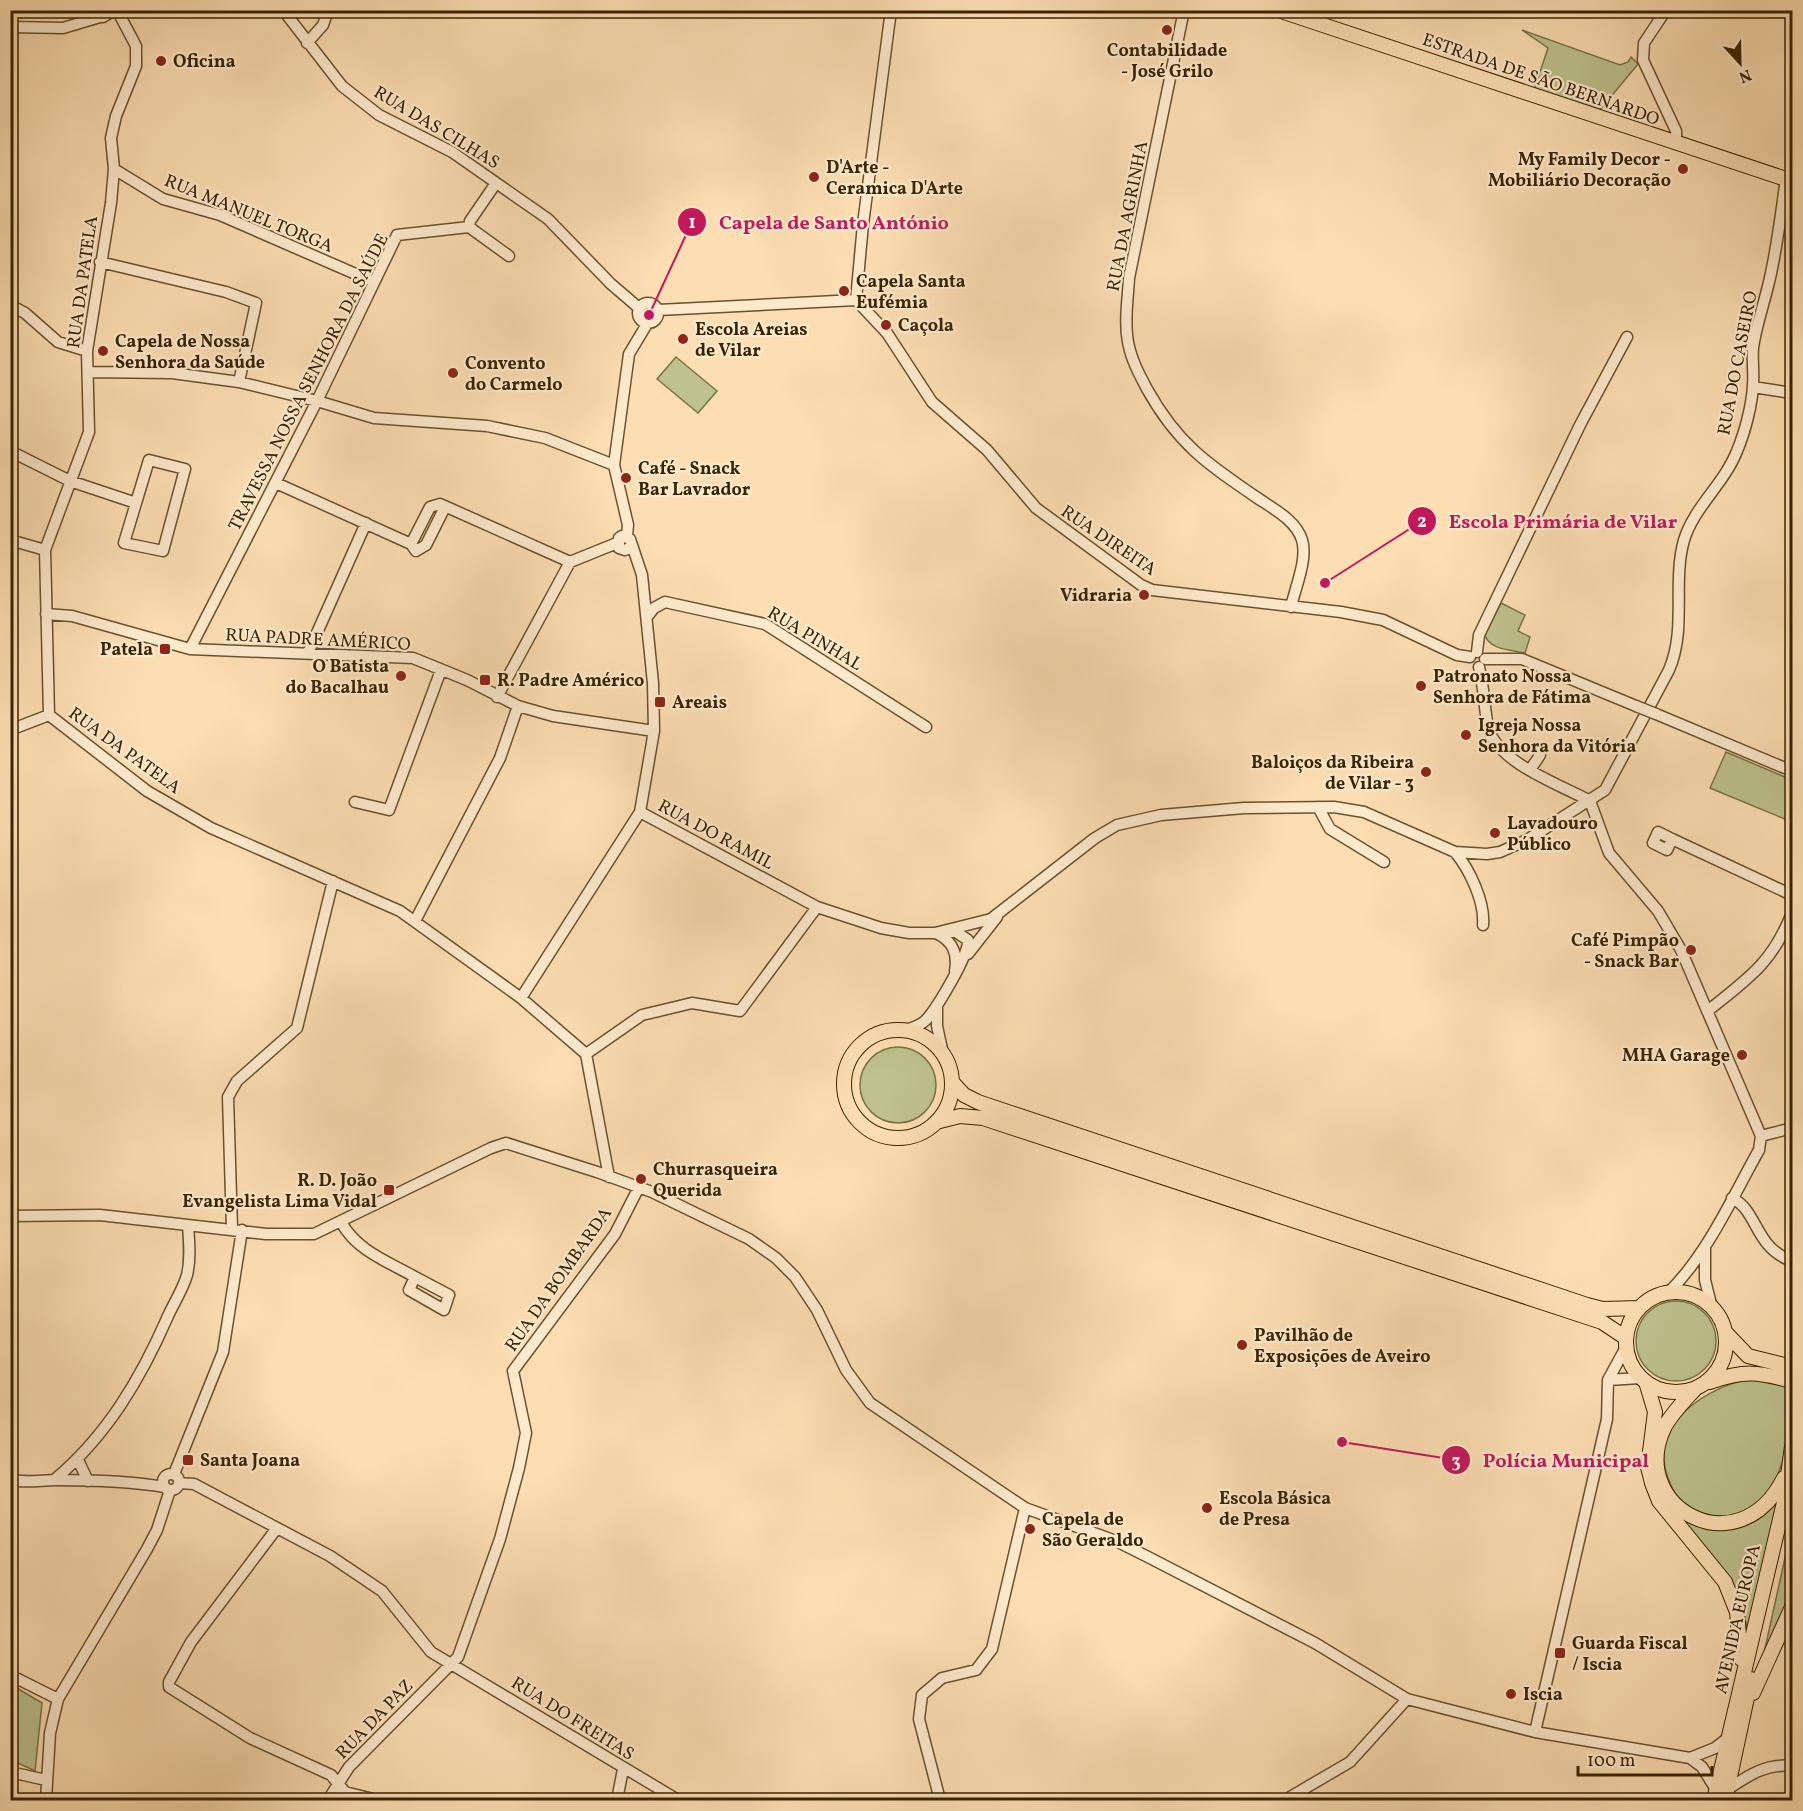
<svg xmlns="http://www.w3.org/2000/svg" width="1803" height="1811" font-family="Vollkorn,serif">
<rect width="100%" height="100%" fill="#fcdeb2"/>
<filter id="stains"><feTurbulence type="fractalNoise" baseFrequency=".00333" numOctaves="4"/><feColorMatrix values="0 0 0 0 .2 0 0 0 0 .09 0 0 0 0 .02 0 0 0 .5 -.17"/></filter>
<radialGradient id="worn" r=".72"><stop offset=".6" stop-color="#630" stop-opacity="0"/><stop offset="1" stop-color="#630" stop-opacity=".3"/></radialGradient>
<path fill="#bdc28e" stroke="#7a7248" stroke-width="1.5" d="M1522,30L1620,65L1628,62L1631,57L1638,64L1600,110L1534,90L1548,48Z
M676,357L717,391L698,413L657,379Z
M1501,603L1525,615L1518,631L1530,637L1525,653C1512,650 1489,650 1485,635Z
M1726,752L1792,780V822L1710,788Z
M860 1085a38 38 0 1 1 76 0a38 38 0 1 1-76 0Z
M1636 1341a40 40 0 1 1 80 0a40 40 0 1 1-80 0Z
M1751,1379L1792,1387C1792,1420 1786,1480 1759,1503C1750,1511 1736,1515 1725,1517C1710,1520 1695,1515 1683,1504C1674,1495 1670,1484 1666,1472C1652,1421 1709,1386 1751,1379Z
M1777,1503L1748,1629L1737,1595L1673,1509C1701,1527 1728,1540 1759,1518C1766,1513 1770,1506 1777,1503Z
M1792,1526V1601L1764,1653Z
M10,1684L42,1703L35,1771L11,1760Z"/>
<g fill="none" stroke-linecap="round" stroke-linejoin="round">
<g stroke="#69522d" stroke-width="13">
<path id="minor" d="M91,10L95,15L103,17L114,10
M117,10L136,46V66L116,116L111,138L114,169L111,203L87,351L89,432L45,550L49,715L147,791L211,828L400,911L521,998L586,1054L609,1177
M283,10L342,86L379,115L452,152L548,219L611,284L639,308
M1184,10L1129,278C1128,299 1124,321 1128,342C1131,359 1139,374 1147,389C1177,443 1206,463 1256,497C1272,508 1296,520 1302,540C1308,559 1295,588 1291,607
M1666,10L1644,43L1643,60L1676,131V144
M10,27L63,28L100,17
M307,43L323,25L328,10
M114,169L163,199L220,215L374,282
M469,227L470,221L496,183
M100,262L226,292L256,303L239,382
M856,300L887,333L932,402L987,450L1036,508L1141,585L1152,590L1341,612L1383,620L1457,655L1470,657
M856,300L863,224L891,10
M638 313a10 10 0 1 1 20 0a10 10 0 1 1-20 0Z
M10,305L25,313L58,342L87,351
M658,310L856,300
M88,372L172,373L239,382L317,401L374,418L487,426L545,438L614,465
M1753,387L1792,393
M10,451L70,481L136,503L124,543L163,551L185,469L149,460L136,503
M276,483L411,544L430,507L440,504L570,562
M627,536L628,525L614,465L629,354L647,324
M10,540L45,550
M411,544L416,551L426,545L445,507
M631,547L625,550L619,548V538L622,536L630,539L642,575L653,683L654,731L640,812L817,907L881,928L909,933H935L991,919L1095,838L1117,825L1161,815L1244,808L1334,807L1364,812L1455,852L1487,854L1500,852L1527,840L1605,790L1669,670C1687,628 1672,583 1684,540C1694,507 1724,484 1737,451C1745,432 1752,405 1753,385C1754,373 1752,360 1753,348C1756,326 1764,304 1769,282C1777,249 1781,213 1786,179
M46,614L72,616L190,649L413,658L467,680L518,706L553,716L654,731
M647,617L654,608L665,602L765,624L926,727
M190,649L317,401L397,235L469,227L509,256
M1477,652L1479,635L1580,425L1627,337
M308,653L366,523
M1485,659H1522L1636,706
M1479,667C1484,687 1484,707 1488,727C1497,763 1561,785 1590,801
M497,697L570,562L617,543
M1656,714L1792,771
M10,730L49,715
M1530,770L1540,755
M1590,801L1609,853L1658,911L1681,950L1761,1136L1759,1150C1732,1198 1708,1253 1669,1292
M355,802L389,810L441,670
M1318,807L1330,829L1384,862
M1672,839L1667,850L1653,843L1658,832L1672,839L1792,895
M1455,852C1470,870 1485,902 1483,925
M415,921L500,758L518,706
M936,933C953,941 958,953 955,971
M968,954L997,917
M521,998L640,812
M937,1005V1026L943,1054
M1709,1010C1750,977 1772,963 1792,913
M905,1030C912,1028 920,1026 926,1020C937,1008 969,955 968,940L956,932H948
M586,1054L642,1015L692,1003L740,1011L817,907
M1761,1136L1792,1128
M1732,1198C1758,1211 1754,1245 1789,1260
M10,1216L100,1215L266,1234H314L491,1148L506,1143L597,1172L652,1192L749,1239L776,1258L795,1277L817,1310L846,1370L870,1403L1025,1508L1116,1541L1148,1557L1315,1643L1407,1699L1535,1732L1690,1758L1715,1748L1728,1738
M341,1222C357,1251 387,1261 415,1277
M232,1228L228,1097L237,1081L297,1028L333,881
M1705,1248V1280L1711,1304
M415,1277L449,1295L444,1310L409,1290Z
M1608,1380L1640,1378
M78,1460L88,1481
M174,1474L223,1352L242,1230
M163 1482a8 8 0 1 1 16 0a8 8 0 1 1-16 0Z
M10,1480C27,1483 41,1480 57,1480C93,1480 129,1481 165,1487
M54,1480C107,1436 141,1378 168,1316C174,1303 183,1289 187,1275C191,1258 189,1241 188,1225
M179,1483L194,1484L330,1556L382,1591L431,1652L678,1800
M277,1528L191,1642L169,1682V1687L250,1738L331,1775L345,1792L377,1800
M10,1675L58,1699
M1535,1732L1607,1419L1608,1380L1626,1347
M1690,1758L1702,1767L1717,1791
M10,1772L46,1780
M1728,1789C1749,1775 1767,1763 1792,1766
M46,1800L50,1733L58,1699L147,1549L157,1530L170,1490
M328,1800L349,1767L458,1657L500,1539L519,1468L526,1433L513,1371L615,1234L639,1187
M617,1800L623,1769
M940,1800L919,1719L922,1695L942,1678L976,1670L992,1649L1025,1508
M1285,1800L1350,1762L1407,1699"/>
</g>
<g stroke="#382301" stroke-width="16">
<path id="major" d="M1278,10L1792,181
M844 1084a54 54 0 1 1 108 0a54 54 0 1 1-108 0Z
M952,1082L964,1095L978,1102L1587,1305L1603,1309L1639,1308
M936,1122L960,1116L983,1118L1602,1322L1626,1338
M1626 1342a50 50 0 1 1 100 0a50 50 0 1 1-100 0Z
M1727,1334L1748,1356L1792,1367
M1646,1382L1655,1412L1648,1467L1652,1483L1659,1501L1725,1582L1737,1612L1741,1659
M1710,1382C1744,1370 1758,1372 1792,1381
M1695,1389C1684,1401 1671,1414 1664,1428C1627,1507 1738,1569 1784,1478
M1753,1693L1792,1607
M1714,1800L1785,1498L1792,1446
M1725,1800L1751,1679"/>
</g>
<use href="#minor" stroke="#fdeacd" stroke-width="10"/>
<use href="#major" stroke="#fcdeb2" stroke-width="14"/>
<g stroke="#69522d" stroke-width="13" stroke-linecap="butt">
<path id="minor-bridge" d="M1636,706L1656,714"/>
</g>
<use href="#minor-bridge" stroke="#fdeacd" stroke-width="10"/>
</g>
<g fill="#8f2418" stroke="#fdeacd" stroke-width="2">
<circle cx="1167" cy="30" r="6"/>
<circle cx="161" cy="61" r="6"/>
<circle cx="1683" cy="169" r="6"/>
<circle cx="814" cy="177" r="6"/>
<circle cx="844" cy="291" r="6"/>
<circle cx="886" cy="325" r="6"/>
<circle cx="683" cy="339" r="6"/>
<circle cx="103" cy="351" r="6"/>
<circle cx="453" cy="373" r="6"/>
<circle cx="626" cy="478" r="6"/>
<circle cx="1144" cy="595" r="6"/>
<rect x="159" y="643" width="12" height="12" rx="3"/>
<circle cx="401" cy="676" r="6"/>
<rect x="479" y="674" width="12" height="12" rx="3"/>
<circle cx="1421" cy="686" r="6"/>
<rect x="654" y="696" width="12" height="12" rx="3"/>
<circle cx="1466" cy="735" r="6"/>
<circle cx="1426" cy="772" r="6"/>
<circle cx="1495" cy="833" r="6"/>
<circle cx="1691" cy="950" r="6"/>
<circle cx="1742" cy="1055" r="6"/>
<circle cx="641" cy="1179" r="6"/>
<rect x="383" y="1184" width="12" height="12" rx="3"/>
<circle cx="1242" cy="1345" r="6"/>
<rect x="182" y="1454" width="12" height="12" rx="3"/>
<circle cx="1207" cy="1508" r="6"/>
<circle cx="1030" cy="1529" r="6"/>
<rect x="1554" y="1647" width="12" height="12" rx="3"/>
<circle cx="1511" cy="1694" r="6"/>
</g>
<g text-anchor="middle" stroke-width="4.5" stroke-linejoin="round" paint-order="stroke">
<g font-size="18" font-weight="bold" fill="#382301" stroke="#fdeacd" text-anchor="start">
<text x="1167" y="56" text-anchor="middle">Contabilidade<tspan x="1167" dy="21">- José Grilo</tspan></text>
<text x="173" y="67">Oficina</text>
<text x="1671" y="165" text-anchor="end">My Family Decor -<tspan x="1671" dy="21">Mobiliário Decoração</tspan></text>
<text x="826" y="173">D'Arte -<tspan x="826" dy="21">Ceramica D'Arte</tspan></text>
<text x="856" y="287">Capela Santa<tspan x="856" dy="21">Eufémia</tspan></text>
<text x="898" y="331">Caçola</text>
<text x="695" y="335">Escola Areias<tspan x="695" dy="21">de Vilar</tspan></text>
<text x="115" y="347">Capela de Nossa<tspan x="115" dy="21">Senhora da Saúde</tspan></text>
<text x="465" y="369">Convento<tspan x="465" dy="21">do Carmelo</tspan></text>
<text x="638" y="474">Café - Snack<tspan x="638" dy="21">Bar Lavrador</tspan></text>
<text x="1132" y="601" text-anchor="end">Vidraria</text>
<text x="153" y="655" text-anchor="end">Patela</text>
<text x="389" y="672" text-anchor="end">O Batista<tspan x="389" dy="21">do Bacalhau</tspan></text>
<text x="1433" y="682">Patronato Nossa<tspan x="1433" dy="21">Senhora de Fátima</tspan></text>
<text x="497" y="686">R. Padre Américo</text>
<text x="672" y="708">Areais</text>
<text x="1478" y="731">Igreja Nossa<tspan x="1478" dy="21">Senhora da Vitória</tspan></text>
<text x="1414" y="768" text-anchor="end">Baloiços da Ribeira<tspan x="1414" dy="21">de Vilar - 3</tspan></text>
<text x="1507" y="829">Lavadouro<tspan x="1507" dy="21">Público</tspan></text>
<text x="1679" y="946" text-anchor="end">Café Pimpão<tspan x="1679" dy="21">- Snack Bar</tspan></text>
<text x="1730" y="1061" text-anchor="end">MHA Garage</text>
<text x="653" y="1175">Churrasqueira<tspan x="653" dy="21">Querida</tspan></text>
<text x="377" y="1186" text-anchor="end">R. D. João<tspan x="377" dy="21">Evangelista Lima Vidal</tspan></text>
<text x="1254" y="1341">Pavilhão de<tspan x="1254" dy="21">Exposições de Aveiro</tspan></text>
<text x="200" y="1466">Santa Joana</text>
<text x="1219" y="1504">Escola Básica<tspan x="1219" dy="21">de Presa</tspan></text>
<text x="1042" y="1525">Capela de<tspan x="1042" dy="21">São Geraldo</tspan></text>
<text x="1572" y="1649">Guarda Fiscal<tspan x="1572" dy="21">/ Iscia</tspan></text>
<text x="1523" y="1700">Iscia</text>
</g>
<g font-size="18" fill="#382301" stroke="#fdeacd">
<text transform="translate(1541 79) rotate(19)" y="6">ESTRADA DE SÃO BERNARDO</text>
<text transform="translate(437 127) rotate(31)" y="6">RUA DAS CILHAS</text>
<text transform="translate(249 213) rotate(22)" y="6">RUA MANUEL TORGA</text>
<text transform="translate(1127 216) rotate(-79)" y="6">RUA DA AGRINHA</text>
<text transform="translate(82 282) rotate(-82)" y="6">RUA DA PATELA</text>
<text transform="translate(1737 363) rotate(-79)" y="6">RUA DO CASEIRO</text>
<text transform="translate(308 382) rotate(-63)" y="6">TRAVESSA NOSSA SENHORA DA SAÚDE</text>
<text transform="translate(1109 540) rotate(34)" y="6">RUA DIREITA</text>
<text transform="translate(815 638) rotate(31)" y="6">RUA PINHAL</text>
<text transform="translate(318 639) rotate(3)" y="6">RUA PADRE AMÉRICO</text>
<text transform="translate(125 750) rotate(36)" y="6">RUA DA PATELA</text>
<text transform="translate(716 834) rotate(28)" y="6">RUA DO RAMIL</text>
<text transform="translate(558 1279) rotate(-55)" y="6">RUA DA BOMBARDA</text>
<text transform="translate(1737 1619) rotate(-77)" y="6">AVENIDA EUROPA</text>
<text transform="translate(573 1718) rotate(32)" y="6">RUA DO FREITAS</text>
<text transform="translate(374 1719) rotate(-46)" y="6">RUA DA PAZ</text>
</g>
</g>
<path fill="none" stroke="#c2185b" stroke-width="2" d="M649 315L692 222M1325 583L1422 521M1342 1442L1456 1460"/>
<g fill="#c2185b" stroke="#fdeacd" stroke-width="2">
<circle cx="649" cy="315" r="6"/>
<circle cx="1325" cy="583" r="6"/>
<circle cx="1342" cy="1442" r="6"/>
<circle cx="692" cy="222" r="15"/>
<circle cx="1422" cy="521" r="15"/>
<circle cx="1456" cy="1460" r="15"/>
</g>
<g font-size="18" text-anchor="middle" font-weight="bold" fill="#fff">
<text x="692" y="228">1</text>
<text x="1422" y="527">2</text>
<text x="1456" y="1467">3</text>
</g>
<g font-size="20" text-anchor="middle" font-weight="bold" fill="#c2185b" stroke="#fdeacd" stroke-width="4.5" stroke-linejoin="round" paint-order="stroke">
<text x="834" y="229">Capela de Santo António</text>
<text x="1563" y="528">Escola Primária de Vilar</text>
<text x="1566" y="1467">Polícia Municipal</text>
</g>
<rect width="1803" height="1811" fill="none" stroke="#fcdeb2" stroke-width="36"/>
<rect x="12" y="12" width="1779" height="1787" fill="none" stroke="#382301" stroke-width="3"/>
<rect x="18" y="18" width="1767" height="1775" fill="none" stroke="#382301" stroke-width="1.5"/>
<g transform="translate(1740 63) rotate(158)" stroke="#fdeacd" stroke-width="4.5" paint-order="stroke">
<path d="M0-4.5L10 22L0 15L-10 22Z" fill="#382301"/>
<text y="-9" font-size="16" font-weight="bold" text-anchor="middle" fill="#382301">N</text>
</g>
<path d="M1578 1766v9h134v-9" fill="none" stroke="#382301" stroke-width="3"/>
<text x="1587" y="1766" font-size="18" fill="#382301" stroke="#fdeacd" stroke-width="4.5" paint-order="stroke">100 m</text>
<rect width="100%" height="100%" filter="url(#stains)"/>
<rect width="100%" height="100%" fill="url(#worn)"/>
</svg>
